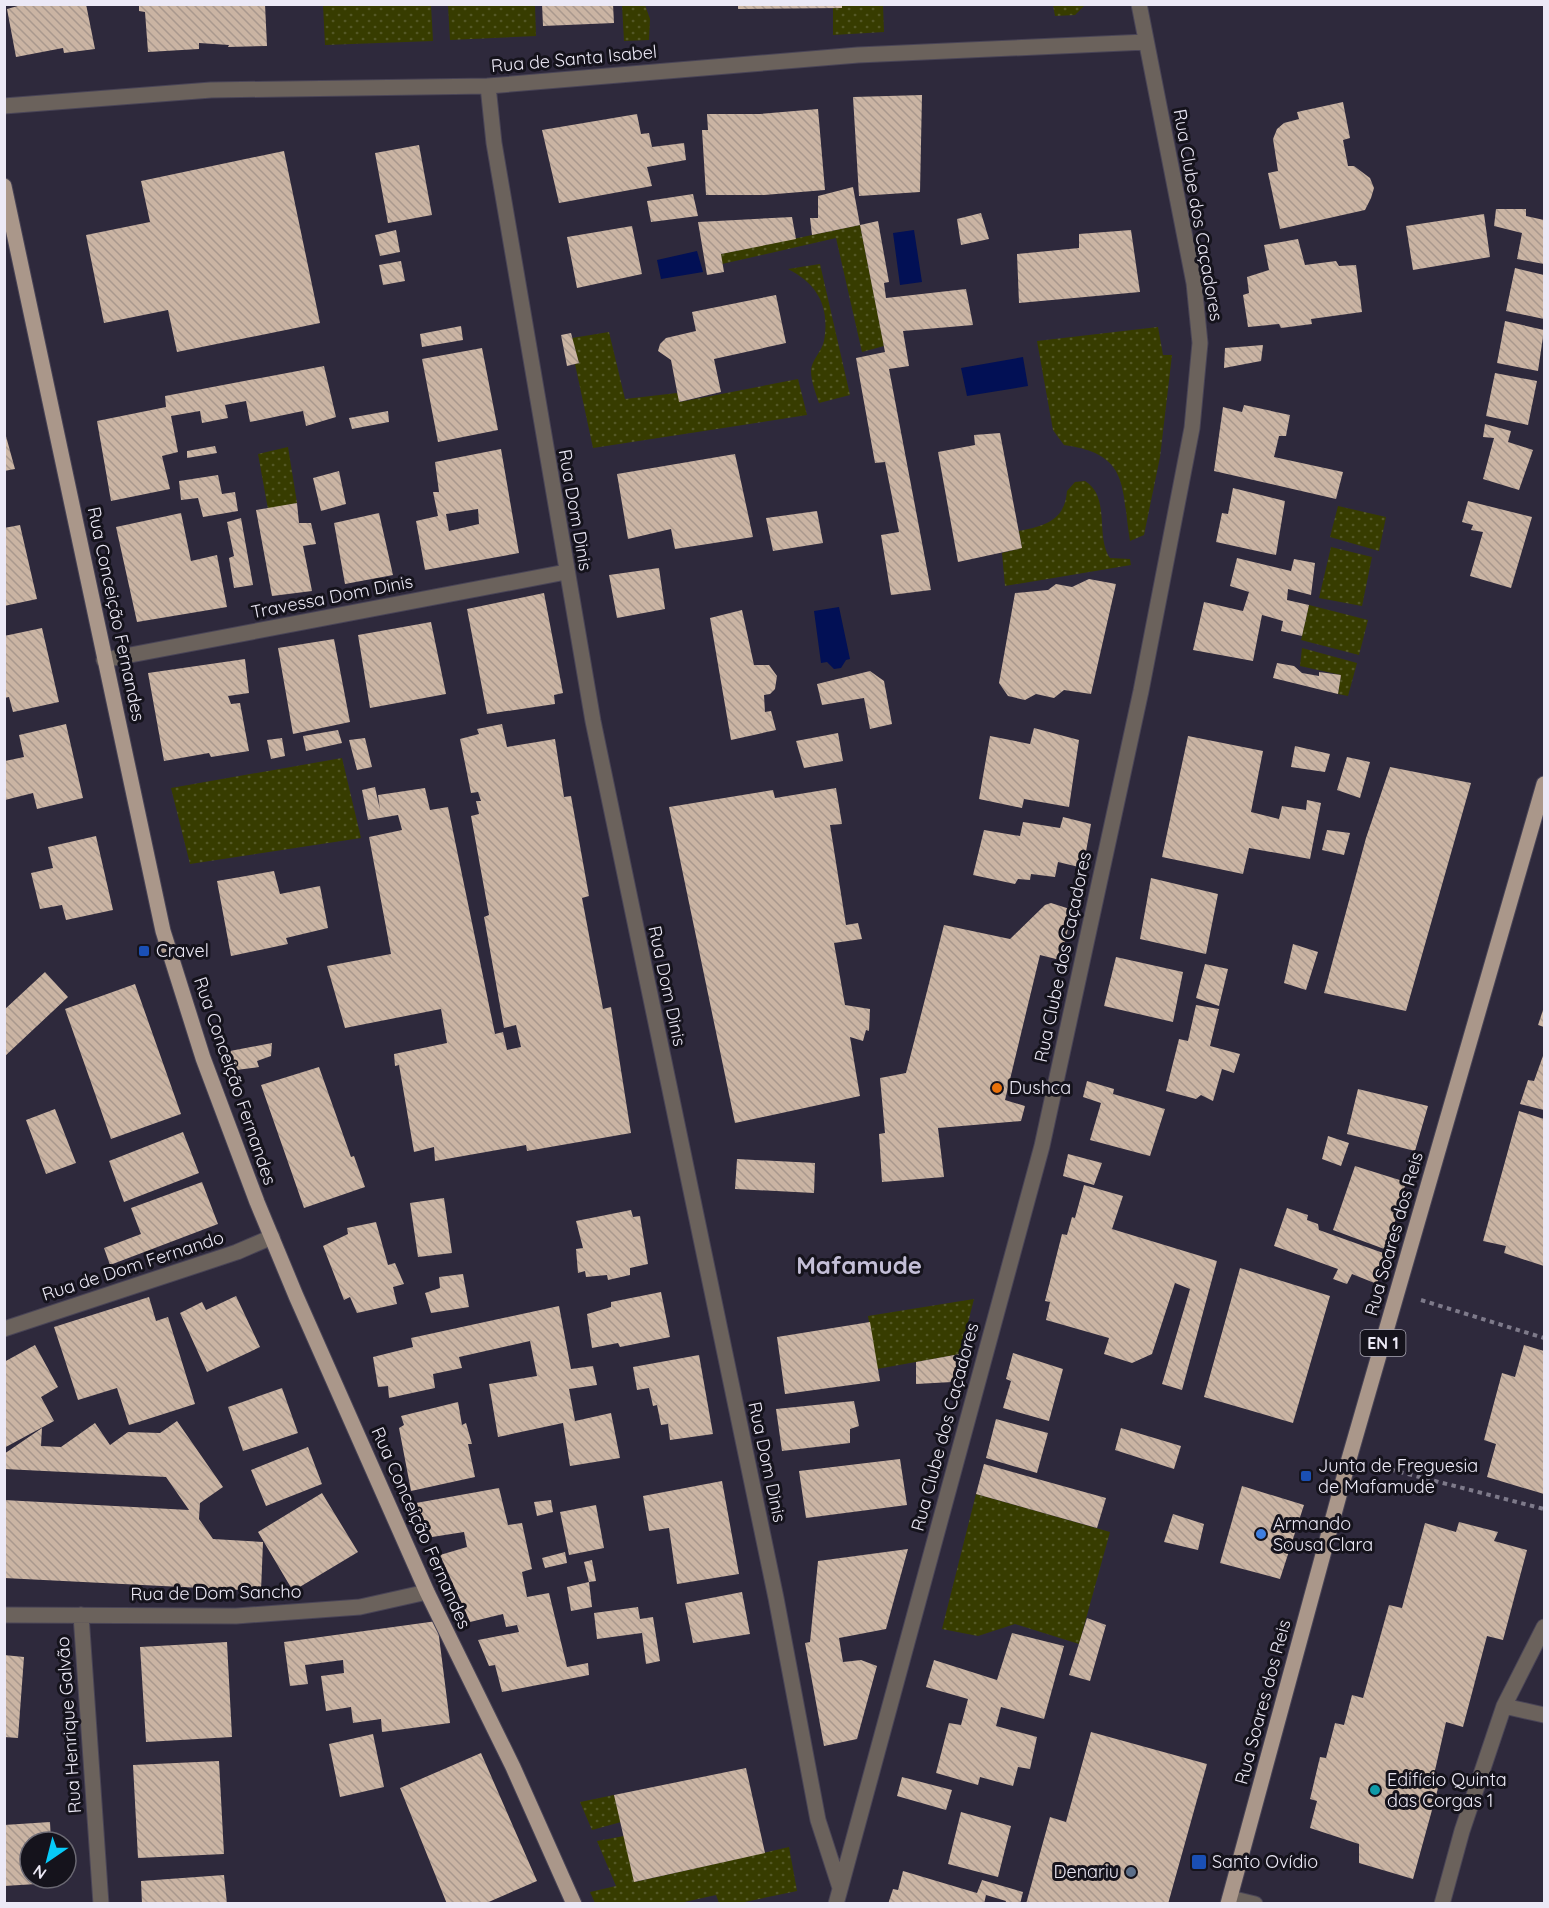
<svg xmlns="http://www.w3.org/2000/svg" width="1549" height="1908" font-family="Quicksand,sans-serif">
<defs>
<pattern id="grass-dots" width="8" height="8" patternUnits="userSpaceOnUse" patternTransform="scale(1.5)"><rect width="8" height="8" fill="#373c00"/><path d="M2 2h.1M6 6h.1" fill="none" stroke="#545826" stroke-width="1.8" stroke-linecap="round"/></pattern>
<pattern id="building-back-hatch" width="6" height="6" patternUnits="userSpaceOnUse" patternTransform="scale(1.5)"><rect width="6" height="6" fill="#cab4a3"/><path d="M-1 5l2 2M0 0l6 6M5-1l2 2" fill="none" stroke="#a9988d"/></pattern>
</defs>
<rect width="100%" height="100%" fill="#2e293c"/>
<path fill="url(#grass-dots)" d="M323,5H431L433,41L325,45Z
M448,5H535L536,36L450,40Z
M622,5H645L650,19L649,40L624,41Z
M842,5H883L884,32L833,35V8H842Z
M1053,5V4L1085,5L1075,15L1055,16Z
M860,225L884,346L862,352L836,238L722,264L721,254Z
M820,264L850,395L819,403C816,394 811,381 811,371C811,361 822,351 824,341C830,307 818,284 788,269Z
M1158,327L1163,355H1172L1160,457L1144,535L1130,541C1121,486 1130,454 1064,445L1053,430L1037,341Z
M609,332L625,399L677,393L680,402L798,379L807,415L593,448L575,364L579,363L572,338Z
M288,447L297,503L268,509L258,454Z
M1085,481C1111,497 1095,536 1110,558L1130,559L1131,565L1005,586L1002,553L1022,548L1019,531C1044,526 1065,521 1067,491L1075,482Z
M1338,506L1386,517L1379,551L1330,537Z
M1331,547L1372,557L1362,606L1319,598Z
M1309,605L1368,620L1359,655L1301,640Z
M1302,648L1357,663L1348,696L1338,694L1341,675L1300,666Z
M342,758L361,838L190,864L171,788Z
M974,1299L960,1354L877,1369L868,1316Z
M976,1494L1110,1532L1079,1644L1015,1624L978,1636L942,1629Z
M614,1795L621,1822L592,1830L580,1802Z
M624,1836L635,1882L789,1847L797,1891L735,1904L719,1903L716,1895L680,1903H595L590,1892L616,1886L597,1841Z"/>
<path fill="#021055" d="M914,230L922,282L900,285L893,233Z
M697,251L703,272L661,279L657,260Z
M1023,357L1028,386L967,396L961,368Z
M839,607L850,659L846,660L841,668L834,669L827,662L821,663L814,611Z"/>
<path fill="url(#building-back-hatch)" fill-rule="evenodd" d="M25,4H86L95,49L64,53L63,48L16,57L7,9Z
M139,4H265L267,46L228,47L229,45L199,43V49L148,52L145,12L139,11Z
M542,4H613L614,23L543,26Z
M738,4H842V8L738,9Z
M922,95L920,192L859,196L853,97Z
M1343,102L1350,138L1343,140L1348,166H1354L1370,178L1374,188L1371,198L1365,210L1280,229L1268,173L1278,171L1273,139L1277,129L1284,123L1299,119L1297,112Z
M818,109L825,190L764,195H706L702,130H708L707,114H760Z
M637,114L641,134L649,133L652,147L684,143L686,160L647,167L652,186L559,203L542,130Z
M419,145L432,215L388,223L375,153Z
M284,151L320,323L177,352L168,310L104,323L86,235L150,222L141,181Z
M853,187L860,225L878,221L889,282L884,283L886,298L966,289L973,325L903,331L909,366L889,369L931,590L891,595L881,535L899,532L885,462L875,463L856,358L885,352L860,225L812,235L810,218H818V196Z
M693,194L698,216L651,222L647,201Z
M1496,209H1526V216L1544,220V264L1517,259L1522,233L1494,226Z
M981,213L989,239L961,245L957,219Z
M1484,214L1490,257L1413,270L1406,226Z
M792,217L796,239L721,254L724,272L707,275L698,222Z
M632,226L642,274L577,288L567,237Z
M396,230L400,252L380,256L375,235Z
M1131,230L1140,292L1019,303L1017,254L1079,248V234Z
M1298,239L1305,265L1336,261L1339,266L1356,265L1362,312L1311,319L1312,324L1281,328L1279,324L1248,327L1243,295L1249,293L1247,277L1269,270L1264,245Z
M401,261L405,281L383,285L379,265Z
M1515,268L1544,275V319L1506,311Z
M776,295L786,343L714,359L721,392L679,402L671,360L658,351L660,344L666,338L696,331L692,312Z
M1505,321L1544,330L1538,371L1497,363Z
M461,326L463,340L422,347L420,334Z
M571,333L579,363L567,366L561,335Z
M1263,345L1261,361L1224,368L1225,348Z
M482,348L498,430L438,442L422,359Z
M324,366L336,417L306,426L303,411L250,422L246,401L225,405L228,418L202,423L200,411L171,416L178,452L162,456L170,489L111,501L97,421L166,407L165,396Z
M1495,373L1537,381L1528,425L1486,416Z
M1244,405L1290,415L1286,436H1279L1274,457L1343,472L1336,499L1214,471L1223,407L1242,412Z
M388,411L389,422L352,429L349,418Z
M1485,424L1511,431L1508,442L1533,450L1519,490L1483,479L1494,438L1483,437Z
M4,429L15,469L4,471Z
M1000,433L1022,548L958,562L938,452L975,445L974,435Z
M215,446L217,453L187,458V451Z
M501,449L519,553L425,570L416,521L438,516L433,492H439L435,462ZM478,509L479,524L449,531L446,514Z
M735,454L753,537L675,549L671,529L628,539L617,474Z
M339,471L346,504L321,511L313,478Z
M218,475L222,494L235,492L238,511L203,517L198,498L181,500L179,481Z
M1233,488L1285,501L1276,555L1216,542L1222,513L1228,514Z
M1468,501L1532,517L1511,588L1470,576L1483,532L1471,530L1473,525L1462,522Z
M297,503L299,523H311L316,544L303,546L312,591L272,596L256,510Z
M817,511L823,543L773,551L766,518Z
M181,513L191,561L217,555L227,607L137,622L116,527Z
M379,513L393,575L345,584L334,523Z
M241,518L253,585L234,588L229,558L234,556L227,522Z
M20,525L37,599L4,606V528Z
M1237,558L1291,571L1294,559L1315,563L1311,595L1288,589L1287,600L1309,605L1302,636L1281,631L1283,621L1262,615L1253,661L1193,650L1204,602L1243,611L1249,592L1230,586Z
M659,568L665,609L617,618L609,575Z
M1089,579L1116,584L1091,694L1064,690L1054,698L1036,694L1025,700L1008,696L999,683L1015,593L1048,590L1056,584L1072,587Z
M544,593L563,693L554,695L555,704L487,714L467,609Z
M742,610L754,665H769L777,676L775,689L770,694L764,695L765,712L771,711L776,730L731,740L710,618Z
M431,622L446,694L370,708L358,635Z
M42,628L59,702L13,712L9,697L4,698V636Z
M334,639L350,722L293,734L278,648Z
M245,659L249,693L228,696L231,704L240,703L249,751L211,757L209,753L164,761L148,673Z
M1277,663L1294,666L1302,673L1319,676V672L1341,675L1338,694L1273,678Z
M870,671L884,681L892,724L870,729L864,698L822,705L817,684Z
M66,724L83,798L37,809L33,793L5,800V761L24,757L19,735Z
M502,724L507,747L555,739L564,797L571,796L589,896L582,898L603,1009L611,1007L631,1133L527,1151L526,1145L435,1161L434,1147L414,1152L399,1065L395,1066L394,1054L447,1043L441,1009L345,1028L327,966L391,954L369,837L402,830L398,815L368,820L362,790L375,787L380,810L378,795L425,788L430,810L448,807L495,1034L503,1032L507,1050L521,1047L516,1025L504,1028L484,917L489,915L471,816L479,814L476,801H481L478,792L471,793L460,739L479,734L477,729Z
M1034,728L1079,740L1069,807L1024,799L1022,808L979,799L990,736L1030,744Z
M338,730L342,743L306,751L303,736Z
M838,733L843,761L804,768L796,741Z
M1188,736L1263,751L1251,812L1279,819L1282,806L1306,810L1307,800L1321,803L1310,859L1249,848L1243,874L1162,857Z
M282,738L285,756L271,759L267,740Z
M365,738L372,767L357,770L349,740Z
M1295,746L1330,754L1325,772L1291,767Z
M1347,757L1370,762L1360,798L1337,790Z
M1390,767L1471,783L1406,1011L1324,993L1366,838Z
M836,788L842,824L830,825L846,925L858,923L862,939L834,943L845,1005L870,1009L869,1031L866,1030L863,1041L850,1037L860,1096L735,1123L669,807L773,790L775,798Z
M1063,817L1091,824L1083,868L1058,862L1055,877L1031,874L1030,880L1018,879L1015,884L973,875L984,830L1020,836L1023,822L1060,828Z
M1327,830L1350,833L1344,855L1322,850Z
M96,836L113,910L66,920L62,905L40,909L31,873L53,868L48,847Z
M274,871L280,894L320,886L328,928L286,938L288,944L231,956L217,881Z
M1151,878L1218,894L1206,954L1140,939Z
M1051,903L1073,910L1060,960L1040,955L1005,1100L1025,1106L1021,1121L938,1128L944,1177L882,1182L879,1134L885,1133L880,1078L906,1073L944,925L1010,939L1045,905Z
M1293,944L1318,952L1306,990L1284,983Z
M1116,957L1183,972L1173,1022L1104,1006Z
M1205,964L1228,969L1219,1006L1196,998Z
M45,972L68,997L4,1057V1010Z
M135,984L181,1114L111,1139L65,1009Z
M1196,1005L1219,1009L1210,1046L1240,1054L1234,1073L1222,1069L1213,1101L1201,1095L1196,1099L1166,1091L1179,1039L1188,1041Z
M1544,1007V1027L1538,1025Z
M272,1043L271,1056L257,1061L259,1067L236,1070L230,1051Z
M1544,1053V1110L1520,1104L1528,1080L1534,1081Z
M319,1067L351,1157L354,1156L365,1187L304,1208L261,1085Z
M1087,1081L1114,1089L1113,1094L1165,1109L1150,1156L1090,1140L1101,1103L1083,1097Z
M1358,1089L1428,1106L1415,1151L1347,1134Z
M55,1109L76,1163L46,1174L26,1120Z
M1519,1111L1544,1119V1266L1504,1253L1506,1246L1483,1241Z
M183,1132L199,1173L124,1202L109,1161Z
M1328,1136L1349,1143L1341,1166L1322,1159Z
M1068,1154L1102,1163L1094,1185L1063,1176Z
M737,1159L815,1163L814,1193L735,1189Z
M1355,1166L1406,1182L1387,1250L1333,1230Z
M202,1182L218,1224L110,1265L104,1248L141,1234L131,1208Z
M1084,1185L1123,1196L1112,1229L1217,1261L1182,1390L1162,1384L1190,1289L1175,1283L1152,1354L1132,1363L1104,1354L1109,1338L1046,1320L1050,1302L1045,1301L1062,1234L1067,1235L1072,1217L1075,1218Z
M444,1198L452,1253L418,1257L410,1203Z
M1287,1208L1308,1215L1307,1220L1318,1224L1319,1230L1386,1254L1377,1284L1352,1274L1347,1284L1333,1279L1338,1269L1274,1246Z
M631,1210L633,1217L640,1216L648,1264L630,1268V1275L608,1280L607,1275L586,1277L585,1271L578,1273L576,1249L583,1248L576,1221Z
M376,1222L388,1265L395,1263L404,1284L393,1287L397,1304L357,1313L350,1297L344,1300L323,1246L348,1234L347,1228Z
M1240,1268L1330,1296L1293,1423L1204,1397Z
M463,1274L469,1307L431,1313L425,1293L440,1288L439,1277Z
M661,1292L670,1337L620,1347L618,1343L592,1348L587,1314L611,1307V1302Z
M236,1296L260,1347L207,1372L180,1313L202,1302L206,1310Z
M149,1297L156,1321L168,1317L195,1404L129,1425L117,1388L78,1400L54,1327Z
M559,1306L571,1369L593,1366L597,1385L569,1389L575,1421L611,1413L620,1458L570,1466L563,1423L498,1437L489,1384L537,1376L530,1341L459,1357L462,1368L433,1374L435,1388L389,1398L388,1386L378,1387L373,1357L413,1347L411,1338Z
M870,1322L880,1381L785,1394L777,1337Z
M35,1345L58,1387L41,1397L54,1421L4,1448V1362Z
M1524,1345L1544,1351V1494L1487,1477L1496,1444L1484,1440L1502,1373L1515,1377Z
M1013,1353L1063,1369L1049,1421L1003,1408L1011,1381L1006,1379Z
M960,1354L952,1382L916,1384V1362Z
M699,1355L713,1434L670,1440L668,1424L661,1425L657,1405L653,1406L649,1388L637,1390L633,1367Z
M282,1388L298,1433L243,1451L228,1407Z
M854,1401L859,1426L850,1429V1443L782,1451L776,1409Z
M458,1402L462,1425L466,1423L472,1444H468L475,1477L411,1491L399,1428L404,1425L401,1416Z
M996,1419L1048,1433L1037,1473L986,1458Z
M177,1421L223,1487L200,1503L199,1519L213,1539L263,1542L261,1591L4,1578V1500L189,1510L166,1477L4,1469V1454L42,1428L41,1446L61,1447L95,1423L110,1445L128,1432L160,1433Z
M1121,1428L1181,1446L1174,1469L1115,1450Z
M308,1447L322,1484L266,1506L251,1470Z
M900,1459L907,1505L806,1518L799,1471Z
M984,1464L1106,1498L1097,1528L976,1494Z
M722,1481L739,1574L677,1584L669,1528L649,1531L643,1496Z
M1242,1486L1304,1505L1280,1579L1220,1563Z
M499,1488L508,1525L522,1523L532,1569L522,1572L527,1597L549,1593L567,1667L588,1663L589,1675L502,1692L495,1665L489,1666L478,1640L519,1632L517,1625L506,1627L503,1614L470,1622L440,1555L467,1547L464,1532L432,1537L416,1503Z
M322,1493L358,1552L293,1591L258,1532Z
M551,1500L553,1512L537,1516L534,1502Z
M596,1505L604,1548L569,1555L560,1512Z
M1173,1514L1204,1524L1198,1550L1164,1542Z
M1459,1522L1498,1532L1494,1541L1527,1550L1503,1640L1487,1636L1463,1727L1446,1722L1433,1779L1440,1781L1413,1879L1359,1863V1844L1310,1828L1317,1801L1310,1799L1320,1757L1326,1758L1335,1723L1344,1725L1352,1695L1363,1698L1389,1605L1402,1608L1425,1523L1456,1532Z
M908,1549L886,1629L839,1638L843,1662L861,1660L877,1666L857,1739L824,1746L805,1643L810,1642L818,1561Z
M565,1552L567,1563L545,1568L542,1558Z
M592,1560L596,1581L589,1582L584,1562Z
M589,1582L592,1607L571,1611L567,1587Z
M742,1592L750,1634L693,1643L685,1603Z
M638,1607L640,1619L653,1617L660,1661L646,1664L642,1633L597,1639L594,1613Z
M1087,1618L1106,1625L1090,1681L1069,1675Z
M437,1621L450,1723L382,1732L381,1719L353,1723L351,1707L326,1711L321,1676L344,1673L343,1660L305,1665L308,1684L290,1686L284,1642Z
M1012,1633L1064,1646L1044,1719L1001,1707L996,1726L1037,1737L1030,1769L1018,1767L1013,1786L980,1777L978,1785L936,1773L949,1723L961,1725L968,1699L926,1687L934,1660L997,1680Z
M227,1642L232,1737L146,1742L140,1647Z
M4,1655L24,1657L18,1738L4,1737Z
M1091,1732L1207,1764L1168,1904H1026L1050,1817L1066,1822Z
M373,1734L384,1787L340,1797L329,1744Z
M481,1753L537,1881L484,1904H447L400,1788Z
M219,1761L224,1854L138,1858L133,1765Z
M746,1768L765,1853L634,1882L614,1795Z
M902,1777L952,1790L946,1810L897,1796Z
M961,1812L1011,1826L998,1877L948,1864Z
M50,1822L51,1842H30V1878H53V1883L4,1886V1825Z
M903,1871L977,1893L982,1880L1023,1892L1020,1904H1005L1006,1901L986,1895L984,1904H888L893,1889L898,1890Z
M224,1875L227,1904H142L141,1881Z"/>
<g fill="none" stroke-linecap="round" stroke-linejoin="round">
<g stroke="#494456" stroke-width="17">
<path id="minor" d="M488,86L494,143L593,721L776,1598L818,1820L840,1888
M4,106L211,90L488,86L858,55L1146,42
M104,660L566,572
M4,1329L237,1252L272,1237
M4,1615L236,1616L360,1607L427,1592
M81,1615L101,1904
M1504,1706L1544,1715
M1230,1898L1255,1904
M836,1904L1042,1146L1141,691L1192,428L1200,343L1194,283L1139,4
M1442,1904L1462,1831L1504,1706L1544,1627"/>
</g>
<g stroke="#494456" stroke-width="17">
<path id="major" d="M4,186L163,931L203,1058L257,1202L296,1296L427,1592L513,1767L574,1904
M1228,1904L1349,1459L1544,784"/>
</g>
<path stroke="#7e7a8a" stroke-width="4" stroke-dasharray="4.5 4.5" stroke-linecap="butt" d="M1421,1300L1544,1338
M1373,1465L1544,1509"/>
<use href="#minor" stroke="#6b625c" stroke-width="15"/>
<use href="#major" stroke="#aa978a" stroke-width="15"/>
</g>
<g fill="#1a4fb4" stroke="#15131c" stroke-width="2">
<rect x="138" y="945" width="12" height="12" rx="3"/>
<rect x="1300" y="1470" width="12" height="12" rx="3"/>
<rect x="1191" y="1854" width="16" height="16" rx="3"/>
</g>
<circle fill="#e8710a" stroke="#15131c" stroke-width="2" cx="997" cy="1088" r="6"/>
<circle fill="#3f7fe0" stroke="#15131c" stroke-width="2" cx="1261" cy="1534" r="6"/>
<circle fill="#0f9aa8" stroke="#15131c" stroke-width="2" cx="1375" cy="1790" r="6"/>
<circle fill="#5c6f8a" stroke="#15131c" stroke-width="2" cx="1131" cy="1872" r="6"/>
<g text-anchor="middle" stroke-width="6" stroke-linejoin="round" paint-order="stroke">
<rect fill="#15131c" stroke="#aca9b5" stroke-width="1.5" x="1360.5" y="1330" width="45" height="26" rx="4.5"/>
<g font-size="16" font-weight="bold" fill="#ece9f6">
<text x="1383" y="1349">EN 1</text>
</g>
<g font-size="18" fill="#ece9f6" stroke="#15131c">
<text transform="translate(574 59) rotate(-5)" y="6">Rua de Santa Isabel</text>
<text transform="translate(1198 215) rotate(80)" y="6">Rua Clube dos Caçadores</text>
<text transform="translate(575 510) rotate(80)" y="6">Rua Dom Dinis</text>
<text transform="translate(332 597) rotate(-11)" y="6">Travessa Dom Dinis</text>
<text transform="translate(116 614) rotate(78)" y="6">Rua Conceição Fernandes</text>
<text transform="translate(1063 957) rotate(-78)" y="6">Rua Clube dos Caçadores</text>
<text transform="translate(667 986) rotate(78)" y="6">Rua Dom Dinis</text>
<text transform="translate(235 1081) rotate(71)" y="6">Rua Conceição Fernandes</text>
<text transform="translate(1394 1234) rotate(-74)" y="6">Rua Soares dos Reis</text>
<text transform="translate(133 1266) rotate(-18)" y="6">Rua de Dom Fernando</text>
<text transform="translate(945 1427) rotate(-75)" y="6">Rua Clube dos Caçadores</text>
<text transform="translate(767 1462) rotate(78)" y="6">Rua Dom Dinis</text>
<text transform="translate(421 1528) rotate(66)" y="6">Rua Conceição Fernandes</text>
<text transform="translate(216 1593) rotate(-1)" y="6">Rua de Dom Sancho</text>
<text transform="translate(1263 1702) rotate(-75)" y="6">Rua Soares dos Reis</text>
<text transform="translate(69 1725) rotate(-94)" y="6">Rua Henrique Galvão</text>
</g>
<g font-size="18" fill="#ece9f6" stroke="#15131c" text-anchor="start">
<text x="156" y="957">Cravel</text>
<text x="1009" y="1094">Dushca</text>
<text x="1318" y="1472">Junta de Freguesia<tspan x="1318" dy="21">de Mafamude</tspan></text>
<text x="1273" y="1530">Armando<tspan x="1273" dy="21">Sousa Clara</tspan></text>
<text x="1387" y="1786">Edifício Quinta<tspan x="1387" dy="21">das Corgas 1</tspan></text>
<text x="1212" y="1868">Santo Ovídio</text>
<text x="1119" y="1878" text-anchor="end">Denariu</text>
</g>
<g font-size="24" font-weight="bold" fill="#c4bfd7" stroke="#15131c">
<text x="859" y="1274">Mafamude</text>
</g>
</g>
<rect width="1549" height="1908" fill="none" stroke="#ece9f6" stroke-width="12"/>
<g transform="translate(48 1860) rotate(215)"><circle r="28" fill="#15131c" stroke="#6b6973" stroke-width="1.5"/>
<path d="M0-4.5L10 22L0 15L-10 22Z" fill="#07cbf9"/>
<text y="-9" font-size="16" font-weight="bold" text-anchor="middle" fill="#ece9f6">N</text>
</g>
</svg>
